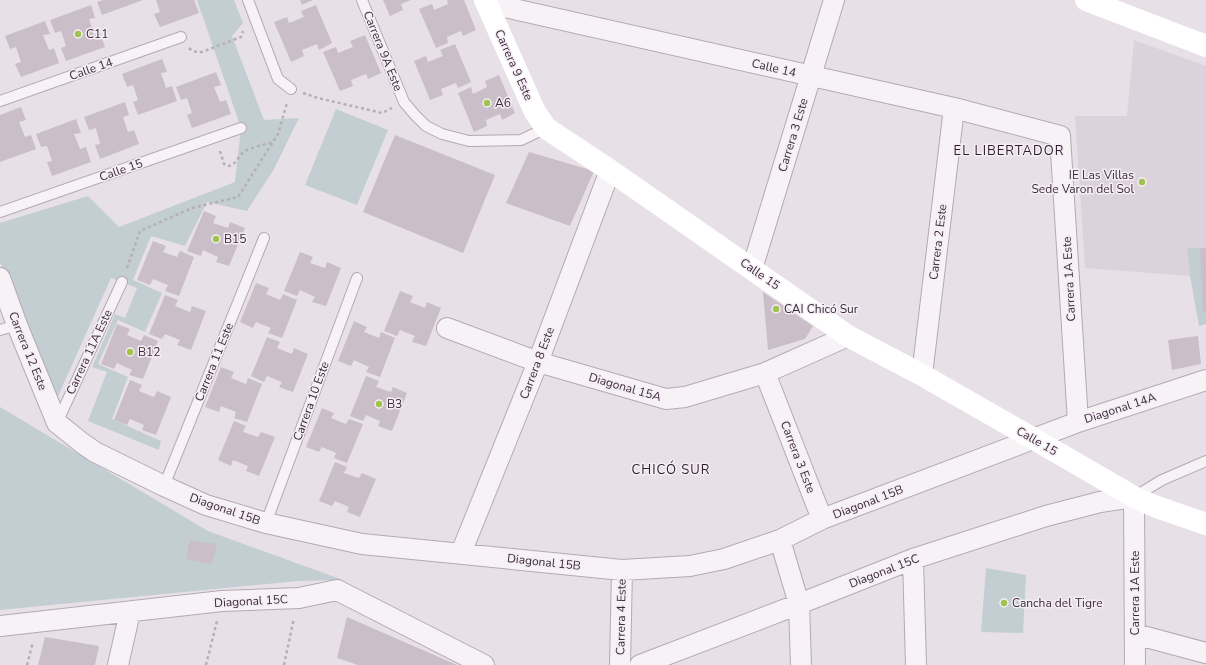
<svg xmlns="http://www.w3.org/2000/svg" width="1206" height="665" font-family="'Nunito Sans',sans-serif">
<rect width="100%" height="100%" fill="#e8e0e7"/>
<path fill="#dcd2dc" d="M1134,40L1206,66V248H1187L1190,276L1085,268L1075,116H1127Z"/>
<path fill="#c2ced1" d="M197,0H234L243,23L232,36L264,120L299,118L274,169L247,211L207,202L185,246L151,236L133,280L162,293L145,332L118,320L98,364L128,377L112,419L161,441L159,450L88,421L107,372L92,367L115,314L125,318L137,288L111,278L55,403L0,262V223L88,196L119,227L235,182L241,128Z
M336,109L388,130L357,205L305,185Z
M1187,248H1206V324L1199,326L1190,276Z
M0,407L208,531L343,580L298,581L0,610Z
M986,568L1026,575L1023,633L981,632Z"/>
<path fill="#cabec9" d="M103,0H143L102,15L97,2Z
M156,0H194L199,13L160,27L154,14L160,12Z
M300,0H313L302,5Z
M383,0H411L401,4L403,10L390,16Z
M447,0H464L476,30L463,36L461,31L447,37L448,43L436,48L419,9L432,4L434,10L448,4Z
M91,5L95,18L89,19L94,35L100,33L105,47L66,61L61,48L66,46L61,31L55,33L50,20Z
M316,5L332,43L319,50L317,44L302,50L304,56L291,62L274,22L287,17L289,23L304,17L301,11Z
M45,21L50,34L43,35L49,50L54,48L59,63L21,77L15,64L21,62L16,47L10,49L5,36Z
M365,35L381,73L368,79L366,74L351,80L353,86L340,91L323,52L336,47L338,53L353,47L350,41Z
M455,44L471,82L458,88L456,83L441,89L443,95L430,100L414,61L426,56L428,62L443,56L440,50Z
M162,59L167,72L161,73L166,88L172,86L177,101L138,115L133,102L138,100L133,85L127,87L122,74Z
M216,72L221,85L214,87L220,102L226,100L231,114L192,128L187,115L192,113L187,98L181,100L176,87Z
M499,75L515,113L502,120L500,114L486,120L487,126L474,132L458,93L471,87L473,94L487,87L485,81Z
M125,102L129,115L123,117L128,132L134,130L139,144L100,159L95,145L100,144L96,128L89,130L84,117Z
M21,107L26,120L19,122L25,137L31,135L36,149L0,162V115Z
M76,119L81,133L74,134L80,149L86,147L91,162L52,176L47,162L52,161L47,146L41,147L36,134Z
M395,135L495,175L463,253L363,212Z
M529,152L594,171L570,226L506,203Z
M204,211L216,216L213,223L228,228L230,222L245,228L229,266L216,262L218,257L203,250L201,256L187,251Z
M153,241L166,246L163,252L177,257L180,251L194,257L179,296L165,291L168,285L153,279L150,285L137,280Z
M1200,248H1206V312H1203Z
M300,252L313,257L310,263L325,268L327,262L341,268L326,306L312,302L315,297L300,290L297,296L284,291Z
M256,283L269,288L266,294L280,300L283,294L297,300L282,338L268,333L271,328L256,322L253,328L240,322Z
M400,291L413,296L410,302L425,308L427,302L441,308L426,346L412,342L415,336L400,330L397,336L384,331Z
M763,292L813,326L805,339L768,350Z
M165,295L178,300L175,306L190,312L192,306L206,311L191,350L177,345L180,340L165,334L162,339L149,334Z
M354,321L367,327L364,332L379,338L381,332L395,338L380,377L366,372L369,367L354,360L351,366L338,361Z
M117,324L130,329L127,335L141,341L144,335L158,341L143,379L129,375L132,370L117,363L114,369L101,364Z
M1198,336L1201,364L1172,370L1168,340Z
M267,337L280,342L277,348L292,354L294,348L308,354L293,392L279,387L282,382L267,376L264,382L251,376Z
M221,367L234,372L231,378L246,384L248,378L262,384L247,422L234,418L236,412L221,406L219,412L205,407Z
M366,376L379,381L376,387L391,392L393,387L407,393L392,431L378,426L380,421L366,415L363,421L350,416Z
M130,380L142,385L139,391L154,397L157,391L171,397L156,435L142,430L144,425L130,419L127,425L114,420Z
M322,408L334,413L331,418L346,424L349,419L363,424L347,463L334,458L336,453L322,447L319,452L306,447Z
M234,421L246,426L243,432L258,437L261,432L275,437L259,476L246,471L248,466L233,460L231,466L218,460Z
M335,462L347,467L344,473L359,478L362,473L376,479L360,517L347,512L349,507L335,501L332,506L319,501Z
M190,540L217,544L212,564L186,559Z
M347,617L457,665H358L337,658Z
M45,637L99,646L95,665H38Z"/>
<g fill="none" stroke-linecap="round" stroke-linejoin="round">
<g stroke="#b5a9b4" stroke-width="12">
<path id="lane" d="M248,0L278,79L291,89
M362,0L404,102L415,115L426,126L442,134L469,141L521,140L546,128
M0,101L181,37
M0,212L241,128
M0,330L17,325
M57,423L122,282
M164,486L264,238
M1134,497L1162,480L1206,461
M266,523L357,278"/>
</g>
<g stroke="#b5a9b4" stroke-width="22">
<path id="street" d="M487,3L954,108L1060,136L1078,422
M752,269L834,0
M0,278L17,325L57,423L82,443L95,452L164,486L206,505L266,523L362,544L622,570L690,566L724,559L780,540L822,519L1078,422L1206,380
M447,328L538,362L666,399L685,397L765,373L848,336
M765,373L822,519
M922,375L954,108
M780,540L799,604L801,665
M461,553L538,362L606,181L611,171
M913,559L916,665
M0,626L222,601L299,598L337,590L484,665
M1135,634L1206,653
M118,665L130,612
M620,665L622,570
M640,665L799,604L913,559L1046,516L1100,502L1134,497L1135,665"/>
</g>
<path stroke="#b7aeb7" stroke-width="2.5" stroke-dasharray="3 3" stroke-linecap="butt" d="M189,48C193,52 196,52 202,52L241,37L243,31
M303,93L318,98L382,113L392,108
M220,151L224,164L227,166C236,166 237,157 244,152C250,147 265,145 272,142
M127,268L140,231L192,208L238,197L278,134L287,103
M27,665L33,642
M206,665L217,621
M284,665L294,618"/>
<use href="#lane" stroke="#f6f2f6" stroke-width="10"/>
<use href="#street" stroke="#f6f2f6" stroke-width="20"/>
<path stroke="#fff" stroke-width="22" d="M485,0L535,112L546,128L611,171L848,336L922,375L1034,439L1134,497L1154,506L1206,524
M1086,0L1206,46"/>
</g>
<g fill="#a0c24f" stroke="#f5eff5" stroke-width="1.5">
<circle cx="78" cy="34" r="4"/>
<circle cx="487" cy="103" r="4"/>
<circle cx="1142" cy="182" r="4"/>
<circle cx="216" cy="239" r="4"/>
<circle cx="776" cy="309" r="4"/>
<circle cx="130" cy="352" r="4"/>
<circle cx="379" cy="404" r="4"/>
<circle cx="1004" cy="603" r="4"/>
</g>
<g text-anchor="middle" stroke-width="3" stroke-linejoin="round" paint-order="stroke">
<g font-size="12" fill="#3e2a3c" stroke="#f5eff5" text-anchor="start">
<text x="86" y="38">C11</text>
<text x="495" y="107">A6</text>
<text x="1134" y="179" text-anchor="end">IE Las Villas<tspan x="1134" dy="14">Sede Varon del Sol</tspan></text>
<text x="224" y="243">B15</text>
<text x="784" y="313">CAI Chicó Sur</text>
<text x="138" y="356">B12</text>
<text x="387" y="408">B3</text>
<text x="1012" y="607">Cancha del Tigre</text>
</g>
<g font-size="12" fill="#3e2a3c" stroke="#f5eff5">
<text transform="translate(383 51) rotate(68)" y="4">Carrera 9A Este</text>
<text transform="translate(514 65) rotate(66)" y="4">Carrera 9 Este</text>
<text transform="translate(774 68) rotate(13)" y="4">Calle 14</text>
<text transform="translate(91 69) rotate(-19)" y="4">Calle 14</text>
<text transform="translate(793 135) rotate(-73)" y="4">Carrera 3 Este</text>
<text transform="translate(121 170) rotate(-19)" y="4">Calle 15</text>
<text transform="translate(938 242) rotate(-83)" y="4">Carrera 2 Este</text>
<text transform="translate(760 274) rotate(35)" y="4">Calle 15</text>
<text transform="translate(1069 279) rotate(-93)" y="4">Carrera 1A Este</text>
<text transform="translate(28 351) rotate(68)" y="4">Carrera 12 Este</text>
<text transform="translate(89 352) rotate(-65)" y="4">Carrera 11A Este</text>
<text transform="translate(214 362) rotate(-68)" y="4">Carrera 11 Este</text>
<text transform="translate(537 363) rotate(-69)" y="4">Carrera 8 Este</text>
<text transform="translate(625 387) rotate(16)" y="4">Diagonal 15A</text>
<text transform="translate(311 401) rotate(-70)" y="4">Carrera 10 Este</text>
<text transform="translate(1120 408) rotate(-18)" y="4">Diagonal 14A</text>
<text transform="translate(1037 441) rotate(30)" y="4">Calle 15</text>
<text transform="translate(798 457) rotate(69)" y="4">Carrera 3 Este</text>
<text transform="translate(868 502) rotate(-21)" y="4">Diagonal 15B</text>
<text transform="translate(225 509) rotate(19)" y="4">Diagonal 15B</text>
<text transform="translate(544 562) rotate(6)" y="4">Diagonal 15B</text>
<text transform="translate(884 571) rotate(-21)" y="4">Diagonal 15C</text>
<text transform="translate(1135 593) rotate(-90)" y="4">Carrera 1A Este</text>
<text transform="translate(251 601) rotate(-3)" y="4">Diagonal 15C</text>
<text transform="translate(621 617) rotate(-89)" y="4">Carrera 4 Este</text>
</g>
<g font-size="13" letter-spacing="1" fill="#2e1c2c" stroke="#f5eff5">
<text x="1009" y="155">EL LIBERTADOR</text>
<text x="671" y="474">CHICÓ SUR</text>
</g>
</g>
</svg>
